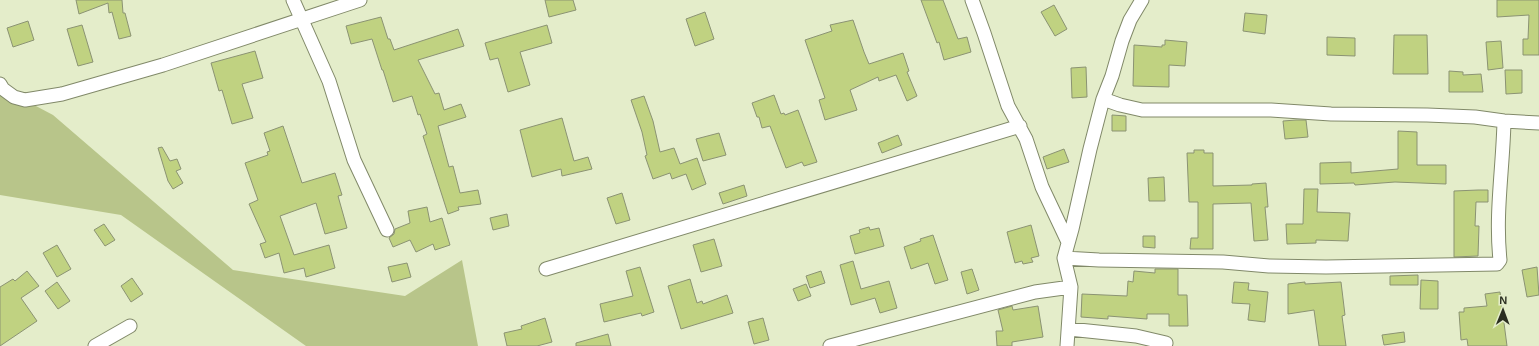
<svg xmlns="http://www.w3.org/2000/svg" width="1539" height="346" font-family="Arial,sans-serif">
<rect width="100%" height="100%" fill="#e4edca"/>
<path fill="#b8c58a" d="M0,87L53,115L233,270L405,296L462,260L478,346H306L121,215L0,195Z"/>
<path fill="#c0d281" stroke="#8b9373" d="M76,0H122L123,13H125L131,36L119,39L112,12L109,13L108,3L79,14Z
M545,0H573L576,10L549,17Z
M921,0H943L958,39L967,37L971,52L944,60L939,42L937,43Z
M1497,0H1539V55H1523V39H1528L1529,15L1497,17Z
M1054,5L1067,29L1055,36L1041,12Z
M705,12L714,39L695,46L686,19Z
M1245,13L1267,15L1265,34L1243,31Z
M381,17L388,39H390L394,50L458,29L464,46L418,60L435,94L439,93L444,110L461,104L466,117L438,126L449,167L453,166L460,193L478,190L481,204L458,207L459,210L448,214L423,136L427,134L420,114L418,115L412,96L393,102L383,70H382L372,39L351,44L346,26Z
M853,20L864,52L869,64L903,53L909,71L907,72L917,96L907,101L896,75L879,81L878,77L850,90L857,110L825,120L819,100L825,98L805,40L832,31L830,25Z
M28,21L34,40L13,47L7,28Z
M82,25L93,62L78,66L67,29Z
M547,25L552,43L520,52L530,85L508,92L498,58L490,60L485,43Z
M1394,35H1427L1428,74H1393Z
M1327,37L1355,38V56L1327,55Z
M1165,40L1187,42L1185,66L1169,65V87L1133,86L1134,45L1162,47V45H1165Z
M1501,41L1503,68L1488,70L1486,42Z
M255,51L263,78L242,84L253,118L232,124L222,90L219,91L211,63Z
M1086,67L1087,97L1072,98L1071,68Z
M1505,70H1522V93L1506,94Z
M1449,71L1463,72V75L1481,74L1483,92H1449Z
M774,95L781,114L784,113L785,115L798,110L817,162L804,166L802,162L786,168L770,126L762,128L759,117H757L752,103Z
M644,96L653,121L660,152L674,148L680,164L697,158L706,184L692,190L686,174L672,179L670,173L653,179L645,156L647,155L642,132L631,100Z
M1112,115L1126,116V131H1112Z
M562,118L574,161L588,157L592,169L562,176L561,169L532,177L520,130Z
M1296,120H1306L1308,137L1285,139L1283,121Z
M283,126L302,183L335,173L342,195L338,196L347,228L325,234L316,203L280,216L294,255L329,245L335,268L306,277L304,268L284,273L279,253L265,258L260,244L266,242L249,204L258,200L245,163L268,155L267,152L270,151L264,133Z
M1398,131L1417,132V165H1446V184L1395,182L1355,185L1354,183L1320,184V163L1351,162V173L1398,169Z
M719,133L726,155L703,161L696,139Z
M898,135L902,145L882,153L878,143Z
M162,147L170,161L177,159L181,169L176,171L183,183L173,189L168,181L158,148Z
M1064,149L1069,162L1047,169L1043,157Z
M1194,150H1204V153H1213V186L1252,185V184L1266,183L1268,207H1265L1268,240L1254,241L1251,203L1213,204V249H1190L1191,238H1198V202H1189L1187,153H1194Z
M1164,177L1165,201H1149L1148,178Z
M744,185L747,196L723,204L719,193Z
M1304,189H1318L1317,212L1350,213L1348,241L1316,240V243L1287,244L1286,224H1303Z
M1478,190H1488V202H1476L1475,226H1479L1478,256L1454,257V191Z
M622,193L630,220L616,224L607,198Z
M427,207L430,222L442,218L450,245L435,250L433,244L416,252L410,240L393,247L389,238L394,234L395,229L410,223L408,211Z
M507,214L509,226L493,230L490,218Z
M104,224L115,240L105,246L94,230Z
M1031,225L1039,256L1031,258L1033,262L1023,264L1022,261L1015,263L1007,232Z
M869,227L870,230L879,228L884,246L855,254L850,236L860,233L859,230Z
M933,235L948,280L935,284L928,263L911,269L904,247L921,241L920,239Z
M1143,236H1155V248L1143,247Z
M714,239L722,266L701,272L693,245Z
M57,245L71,269L57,277L43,253Z
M853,261L861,289L889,281L897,308L880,313L875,298L851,305L840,265Z
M407,263L411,277L392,282L388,267Z
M640,267L654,312L642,316L641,313L604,322L600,304L633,296L626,271Z
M1537,267L1539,295L1527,297L1522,270Z
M972,269L979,290L967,294L961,272Z
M1155,269H1178V295H1187L1188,326H1169V314H1147V319L1108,316V319L1081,317L1082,294L1127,296L1128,281L1133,282L1134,271L1155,273Z
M27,271L39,286L21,298L37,321L0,346V287L13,279L15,281Z
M821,271L825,283L810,288L806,276Z
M1418,275V285H1390V276Z
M132,278L143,294L131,302L121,286Z
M690,279L697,303L702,301L703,304L727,295L733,313L681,329L668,286Z
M1421,280L1438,281V309H1420Z
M57,282L70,301L58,309L45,291Z
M1234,282L1249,283L1248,290L1268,292L1265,322L1248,320L1250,304L1232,303Z
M1305,282V284L1341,282L1345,315L1342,316L1346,346H1319L1314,310L1288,314V284Z
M806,284L811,296L798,301L793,289Z
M1500,292L1507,346H1468L1467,339L1461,340L1459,312H1464V308L1487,306L1485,294Z
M1012,306L1013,310L1038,306L1043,337L1012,342V346H997L996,331H1003L998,310Z
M545,318L552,342L537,346H507L504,333L522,329L521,326Z
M763,318L769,340L754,344L748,322Z
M1404,332L1405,342L1384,345L1382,335Z
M608,334L611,346H576V343Z"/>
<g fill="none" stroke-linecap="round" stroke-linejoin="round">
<g stroke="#818969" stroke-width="15">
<path id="street" d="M293,0L329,81L354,160L387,230
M972,0L984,33L1008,106L1026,139L1042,187L1068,242
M0,84L3,89L14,97L25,100L62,94L163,65L360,0
M1103,99L1120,105L1142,110H1271L1331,114L1427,115L1475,117L1504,121L1539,123
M1064,258L1099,260L1223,262L1269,266L1326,267L1497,264L1500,260C1495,214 1503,168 1504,121
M546,269L1020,126
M1069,329L1136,336L1166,343
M95,346L130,326
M830,346L1035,292L1071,287
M1067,346L1071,287L1064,258L1072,229L1090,149L1103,99L1112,76L1122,41L1130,20L1142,0"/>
</g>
<use href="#street" stroke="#fff" stroke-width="13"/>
</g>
<g transform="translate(1503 310) rotate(1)" stroke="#e4edca" stroke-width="3" paint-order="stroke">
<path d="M0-3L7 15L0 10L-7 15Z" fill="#2b2e21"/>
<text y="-6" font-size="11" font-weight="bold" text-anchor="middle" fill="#2b2e21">N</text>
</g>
</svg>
